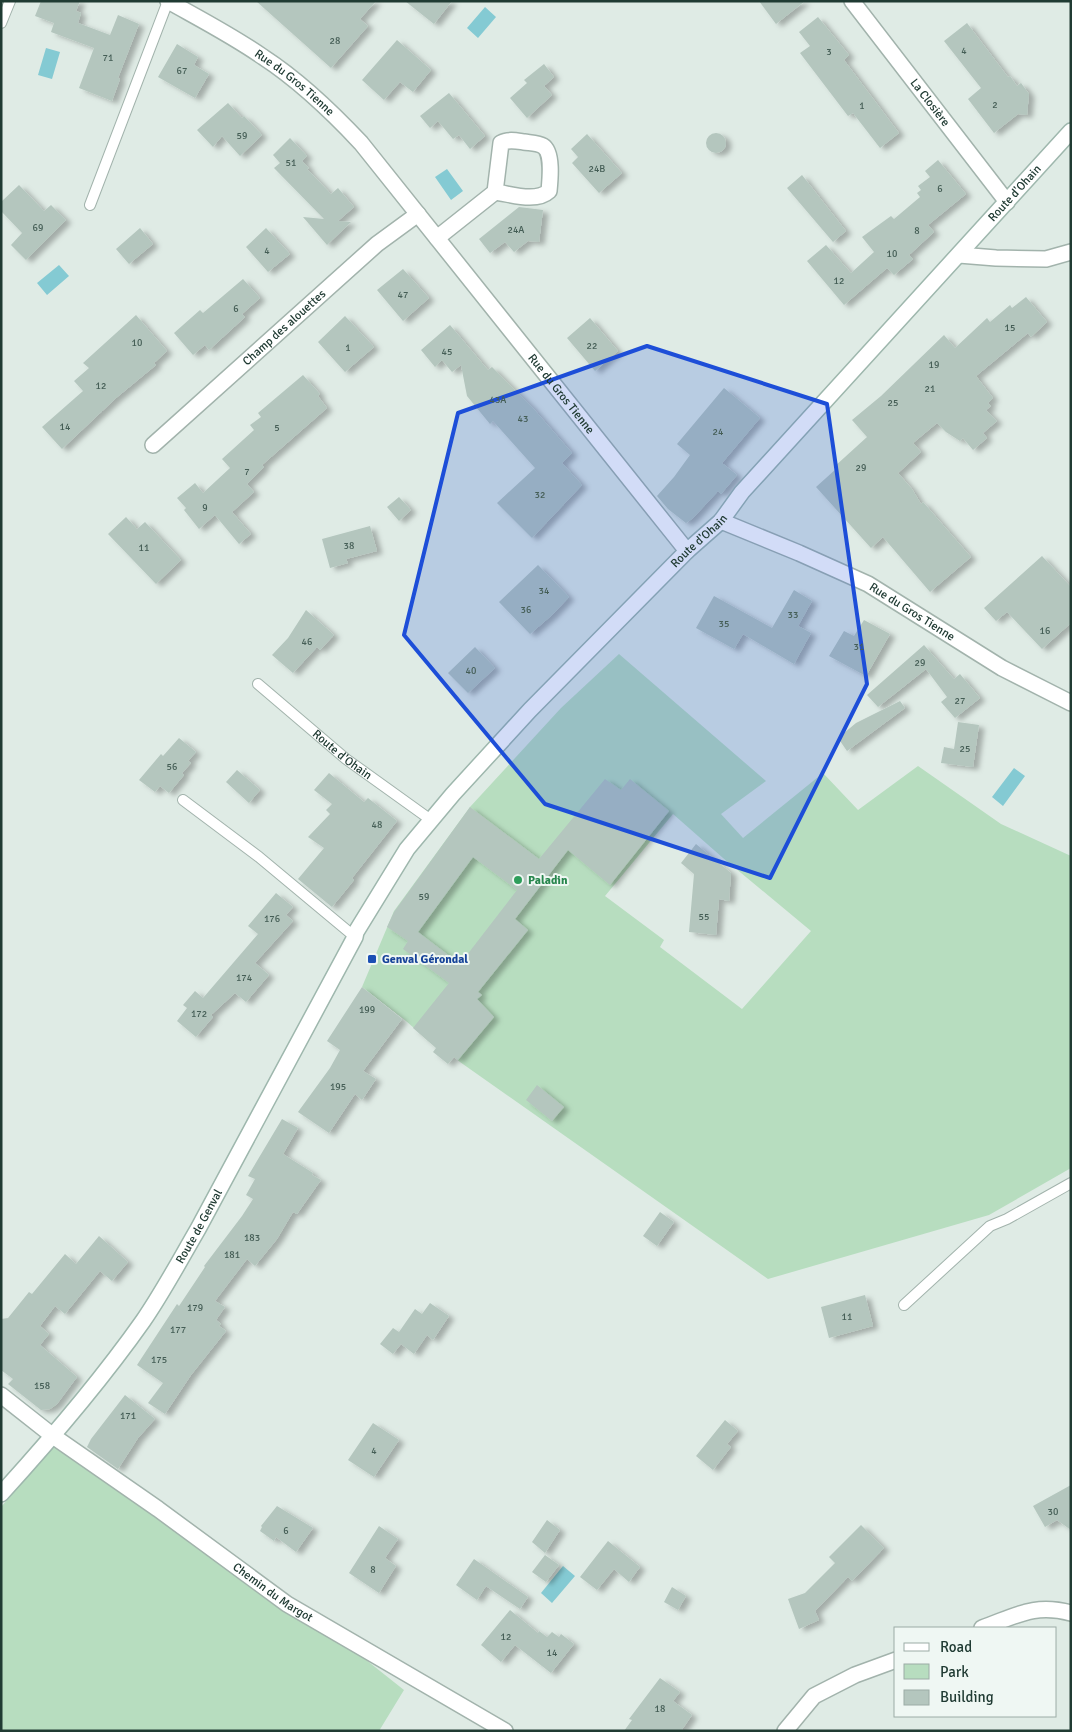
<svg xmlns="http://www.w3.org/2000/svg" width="1072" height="1732" font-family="Signika,sans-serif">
<defs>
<filter id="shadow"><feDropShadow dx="5.5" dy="3" stdDeviation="2.5" flood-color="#0004"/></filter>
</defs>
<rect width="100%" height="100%" fill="#dfebe5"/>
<path fill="#b7ddbf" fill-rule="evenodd" d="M619,654L766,781L721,814L743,838L823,773L858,810L918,766L1001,824L1071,856V1168L989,1215L768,1279L460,1062L436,1041L432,1044L406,1021L362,987L394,911L470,807L561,708ZM673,814L723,858L811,931L742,1009L660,947L664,940L605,896Z
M61,1439L303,1610L404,1690L379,1731H1V1507Z"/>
<path fill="#84cad3" d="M485,7L496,17L478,38L467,28Z
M46,48L60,52L52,79L38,75Z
M447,169L463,191L451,200L435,177Z
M59,265L69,276L47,295L37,283Z
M1014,768L1025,776L1003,806L992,797Z
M563,1566L575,1576L552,1603L541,1593Z"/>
<path fill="#b4c6be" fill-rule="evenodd" filter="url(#shadow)" d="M41,1H80L76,11L81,13L78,23L110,35L118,15L139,24L118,78L120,79L112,101L79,88L94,48L51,32L54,23L35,16Z
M256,1H376L360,19L368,26L331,68Z
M405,1H452L434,24Z
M759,1H805L776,24Z
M818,17L849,55L844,60L899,133L880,148L853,113L848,116L800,53L810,46L799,32Z
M967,23L1008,77L1010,76L1017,86L1021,83L1029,94L1027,115L1018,114L994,133L968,99L981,88L944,41Z
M397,40L431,70L413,92L400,82L384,100L362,80Z
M177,44L198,57L194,65L209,74L195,98L158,77Z
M544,64L554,77L544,86L552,95L527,118L510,98L527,83L524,80Z
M449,93L485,136L470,149L459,135L453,139L438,121L430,128L420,116Z
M228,103L242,118L244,116L262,135L240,156L222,136L213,147L197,130Z
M706 143a10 10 0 1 1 20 0a10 10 0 1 1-20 0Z
M587,134L622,173L599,193L572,163L578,157L571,149Z
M290,138L307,156L302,161L309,168L307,169L331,194L338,188L354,207L338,221L351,222L327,245L303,217L324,219L274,168L280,163L273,155Z
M938,160L966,194L928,225L934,232L909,255L913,259L894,275L887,268L844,305L807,261L826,245L851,273L874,252L862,237L891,216L894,219L920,197L917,193L921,190L918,186L930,177L925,171Z
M802,175L846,231L833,242L787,188Z
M19,185L44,211L51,205L66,220L26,260L11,245L22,233L1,211V202Z
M519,207L543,210L539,242L528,241L514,252L505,242L490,253L479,239Z
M140,228L153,244L129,264L116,249Z
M266,228L290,254L268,272L246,247Z
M403,269L429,298L403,321L377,290Z
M243,279L260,298L242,314L245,317L209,350L205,345L193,355L174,333L200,310L203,313Z
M1026,297L1047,322L1031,337L1028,333L976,376L993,398L988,403L991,406L986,410L997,421L983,433L987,438L973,450L963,438L960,441L946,432L937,423L913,443L921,452L898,473L912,489L921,504L923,502L971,557L930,592L883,537L871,548L816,487L836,469L834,467L867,437L852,420L881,396L944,335L955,348L987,318L990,322L1010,305L1012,308Z
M136,315L167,351L154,363L156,365L116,398L62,449L42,427L83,391L74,381L89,368L83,363Z
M345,316L374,347L345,372L318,342Z
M590,318L618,351L595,371L567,338Z
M450,325L488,370L492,367L532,407L572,453L562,463L582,485L532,538L497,503L535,468L493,421L490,424L467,396L461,365L452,372L442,360L435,367L421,350Z
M303,375L320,394L318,396L327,408L262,465L264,467L247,484L254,492L232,512L251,534L239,544L215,515L199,529L184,510L186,508L177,498L195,483L203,493L230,468L222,459L254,430L250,425L261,417L258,413Z
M724,388L760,418L722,463L737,475L721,494L718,491L693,518L686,523L668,509L657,496L674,477L690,455L677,444Z
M399,497L411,510L399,521L387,507Z
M126,517L137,529L145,522L181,560L156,584L108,534Z
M370,526L377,551L346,559L348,563L330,568L322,539Z
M1042,556L1071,587V623L1042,649L1007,612L996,621L984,608Z
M538,565L569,597L552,615L530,634L499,602Z
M794,590L812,601L798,626L811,633L794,664L743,634L734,649L696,628L714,596L772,628Z
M306,610L334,635L320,650L317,647L293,673L272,655L288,638Z
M864,620L890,634L866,676L829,656L844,631L854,636Z
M924,645L954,679L960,674L980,698L955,718L941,702L947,697L926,669L878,707L867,695Z
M475,647L495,668L468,693L448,673Z
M900,701L905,708L847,751L838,738L856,723Z
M958,722L979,725L973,767L941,763L944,747L954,749Z
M179,738L196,752L188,761L191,763L182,773L184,775L169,793L160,786L155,792L139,780L161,754L163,756Z
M237,770L260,790L249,803L226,782Z
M329,773L364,802L368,798L397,821L352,878L354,880L332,907L298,879L324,848L308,837L330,814L326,810L332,804L314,790Z
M605,779L621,790L630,779L669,811L610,885L568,850L515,919L528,930L478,992L482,995L477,999L494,1017L458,1060L454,1057L448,1064L433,1052L436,1048L413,1028L449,983L403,949L408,941L387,927L394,912L470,807L539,859ZM473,857L517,890L460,964L418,932Z
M696,844L731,873L729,901L719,899L716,935L689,932L694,874L681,863Z
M276,893L293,907L286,915L293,921L255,963L269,975L246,1002L235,993L211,1015L213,1017L196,1037L177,1021L187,1008L183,1005L195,991L203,998L258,934L248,926Z
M362,987L402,1019L363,1071L376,1079L362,1100L355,1094L329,1133L298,1112L330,1068L340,1050L327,1041Z
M537,1085L564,1107L552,1121L526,1100Z
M282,1119L298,1128L283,1154L313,1173L312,1175L321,1180L297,1214L293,1212L277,1239L255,1266L247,1259L215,1301L225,1307L216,1320L221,1324L219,1326L226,1331L191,1375L165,1414L148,1403L163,1383L137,1365L177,1304L179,1306L205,1267L204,1266L242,1216L253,1199L246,1195L255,1179L248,1176Z
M660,1212L674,1222L657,1246L643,1236Z
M99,1236L128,1262L112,1281L100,1271L65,1314L55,1306L40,1326L49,1334L40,1345L77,1377L57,1404L50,1409L41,1410L8,1384L13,1379L1,1370V1319L8,1318L29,1292L32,1294L65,1254L76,1264Z
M865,1295L873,1326L829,1338L821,1307Z
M430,1303L449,1316L433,1340L427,1335L414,1354L401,1344L393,1354L380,1344L393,1328L399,1332L415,1309L422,1314Z
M125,1395L155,1419L138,1438L118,1469L87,1447L91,1439Z
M725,1420L738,1431L727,1444L731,1447L713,1470L696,1456Z
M373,1423L399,1440L374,1477L348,1460Z
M1071,1485V1530L1057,1520L1045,1527L1033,1506Z
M277,1506L313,1528L296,1552L276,1537L274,1541L260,1531L262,1527L261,1526Z
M547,1520L560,1530L545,1553L532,1542Z
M861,1525L884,1548L852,1581L848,1577L815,1611L819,1620L799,1629L788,1599L805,1593L835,1563L829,1557Z
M379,1526L398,1539L385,1558L396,1566L379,1593L349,1573Z
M608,1541L640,1567L629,1582L614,1569L597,1590L580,1577Z
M545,1555L559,1565L546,1582L532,1572Z
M474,1559L528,1597L520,1609L486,1586L477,1600L456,1585Z
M672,1587L686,1596L678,1610L664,1602Z
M510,1610L538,1633L539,1631L547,1637L552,1632L559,1637L561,1634L574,1644L551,1673L515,1645L501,1662L481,1645Z
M660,1678L680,1692L673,1701L692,1715L681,1731H624L632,1720L629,1719Z"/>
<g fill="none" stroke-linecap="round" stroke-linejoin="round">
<g stroke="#a2b3ac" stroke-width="12">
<g id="service">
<path d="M1,23L10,1"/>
<path d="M90,205L168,1"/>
<path id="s1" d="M258,684L346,759L431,820"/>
<path d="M183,800L259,857L355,937"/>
<path d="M904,1305L990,1226L1007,1219L1071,1183"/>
</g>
</g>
<g stroke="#a2b3ac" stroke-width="18">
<g id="minor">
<path id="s2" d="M168,1C200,19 233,36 263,57C300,81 331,111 361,143L687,551"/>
<path id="s3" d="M852,1L1007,202"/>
<path d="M437,238L495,192C511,194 536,203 549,191C550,181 553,152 543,146C538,143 530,143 524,142C517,141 508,139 501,143L495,192"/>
<path d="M959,255L996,258L1046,259L1071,252"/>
<path id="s4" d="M153,445L377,244L418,214"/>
<path id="s5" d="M721,521L799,553L868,584L1002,668L1071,703"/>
<path id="s6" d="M1,1395L53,1436L158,1509L287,1604L505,1731"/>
<path d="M982,1628C1016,1616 1034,1603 1071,1613"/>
<path d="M785,1731L814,1696L855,1675L896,1660"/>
</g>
</g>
<g stroke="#9eb7ad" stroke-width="18">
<g id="secondary">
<path id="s7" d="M1,1494C51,1439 100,1382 143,1321C163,1292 180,1260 198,1229L355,937L356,932L407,849L453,794L530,710L687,551L721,521L742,492L1071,131"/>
</g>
</g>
<use href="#service" stroke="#fff" stroke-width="10"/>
<use href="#minor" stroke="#fff" stroke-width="15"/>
<use href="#secondary" stroke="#fff" stroke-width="15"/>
</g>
<path fill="#1d4ed8" fill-opacity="0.2" stroke="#1d4ed8" stroke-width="4" stroke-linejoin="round" d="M647,346L827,404L867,684L770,878L545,804L404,635L458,413Z"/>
<circle fill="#2e9e5b" stroke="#eff7f3" stroke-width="2" cx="518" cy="880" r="5"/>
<rect fill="#1a4fb4" stroke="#eff7f3" stroke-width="2" x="367" y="954" width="10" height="10" rx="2.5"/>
<g text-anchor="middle" stroke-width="4" stroke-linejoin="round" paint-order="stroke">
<g font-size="10" fill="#455e56">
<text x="335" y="44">28</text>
<text x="964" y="54">4</text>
<text x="829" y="55">3</text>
<text x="108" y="61">71</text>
<text x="182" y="74">67</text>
<text x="995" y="108">2</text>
<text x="862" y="109">1</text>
<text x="242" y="139">59</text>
<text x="291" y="166">51</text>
<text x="597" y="172">24B</text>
<text x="940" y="192">6</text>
<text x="38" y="231">69</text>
<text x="516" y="233">24A</text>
<text x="917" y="234">8</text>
<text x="267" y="254">4</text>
<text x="892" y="257">10</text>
<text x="839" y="284">12</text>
<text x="403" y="298">47</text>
<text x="236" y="312">6</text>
<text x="1010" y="331">15</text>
<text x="137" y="346">10</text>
<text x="592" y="349">22</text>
<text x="348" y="351">1</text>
<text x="447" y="355">45</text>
<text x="934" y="368">19</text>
<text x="101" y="389">12</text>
<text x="930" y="392">21</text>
<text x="498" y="403">43A</text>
<text x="893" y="406">25</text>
<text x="523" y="422">43</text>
<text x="65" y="430">14</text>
<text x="277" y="431">5</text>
<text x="718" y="435">24</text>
<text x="861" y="471">29</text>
<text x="247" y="475">7</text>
<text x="540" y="498">32</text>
<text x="205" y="511">9</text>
<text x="349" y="549">38</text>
<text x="144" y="551">11</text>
<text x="544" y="594">34</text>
<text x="526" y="613">36</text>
<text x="793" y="618">33</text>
<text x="724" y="627">35</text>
<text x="1045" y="634">16</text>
<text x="307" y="645">46</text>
<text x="859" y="650">31</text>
<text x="920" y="666">29</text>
<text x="471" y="674">40</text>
<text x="960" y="704">27</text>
<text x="965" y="752">25</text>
<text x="172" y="770">56</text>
<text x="377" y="828">48</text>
<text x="424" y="900">59</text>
<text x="704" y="920">55</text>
<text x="272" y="922">176</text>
<text x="244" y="981">174</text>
<text x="367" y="1013">199</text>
<text x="199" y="1017">172</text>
<text x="338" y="1090">195</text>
<text x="252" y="1241">183</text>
<text x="232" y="1258">181</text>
<text x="195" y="1311">179</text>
<text x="847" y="1320">11</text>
<text x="178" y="1333">177</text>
<text x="159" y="1363">175</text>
<text x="42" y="1389">158</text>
<text x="128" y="1419">171</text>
<text x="374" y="1454">4</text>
<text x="1053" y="1515">30</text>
<text x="286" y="1534">6</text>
<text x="373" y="1573">8</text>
<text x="506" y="1640">12</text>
<text x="552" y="1656">14</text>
<text x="660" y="1712">18</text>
</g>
<g font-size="12" fill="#203b33" stroke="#eff7f3">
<text dy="4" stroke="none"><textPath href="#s2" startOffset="151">Rue du Gros Tienne</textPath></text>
<text dy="4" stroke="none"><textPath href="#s3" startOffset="128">La Closière</textPath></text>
<text dy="4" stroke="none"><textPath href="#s7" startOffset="1660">Route d'Ohain</textPath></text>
<text dy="4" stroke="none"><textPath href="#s4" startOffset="176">Champ des alouettes</textPath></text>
<text dy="4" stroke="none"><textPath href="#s2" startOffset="562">Rue du Gros Tienne</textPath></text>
<text dy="4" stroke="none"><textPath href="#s7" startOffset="1190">Route d'Ohain</textPath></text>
<text dy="4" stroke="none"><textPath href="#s5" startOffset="212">Rue du Gros Tienne</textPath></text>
<text dy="4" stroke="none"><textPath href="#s1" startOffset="110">Route d'Ohain</textPath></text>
<text dy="4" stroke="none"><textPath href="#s7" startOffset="334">Route de Genval</textPath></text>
<text dy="4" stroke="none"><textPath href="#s6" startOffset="336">Chemin du Margot</textPath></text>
</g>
<g font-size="12" font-weight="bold" fill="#27864d" stroke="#eff7f3" text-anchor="start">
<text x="528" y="884">Paladin</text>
</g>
<g font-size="12" font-weight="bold" fill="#164399" stroke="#eff7f3" text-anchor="start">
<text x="382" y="963">Genval Gérondal</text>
</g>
</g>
<rect width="1072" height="1732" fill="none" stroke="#203b33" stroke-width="5"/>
<rect x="894" y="1627" width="162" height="90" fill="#eff7f3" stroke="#9caca6"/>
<rect x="904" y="1643" width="25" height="8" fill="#ffffff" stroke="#9caca6"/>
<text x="940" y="1652" font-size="15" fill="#203b33">Road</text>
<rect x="904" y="1664" width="25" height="15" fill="#b7ddbf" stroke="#9caca6"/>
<text x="940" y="1677" font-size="15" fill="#203b33">Park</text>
<rect x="904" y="1690" width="25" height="15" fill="#b4c6be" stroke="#9caca6"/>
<text x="940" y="1702" font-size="15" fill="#203b33">Building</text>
</svg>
